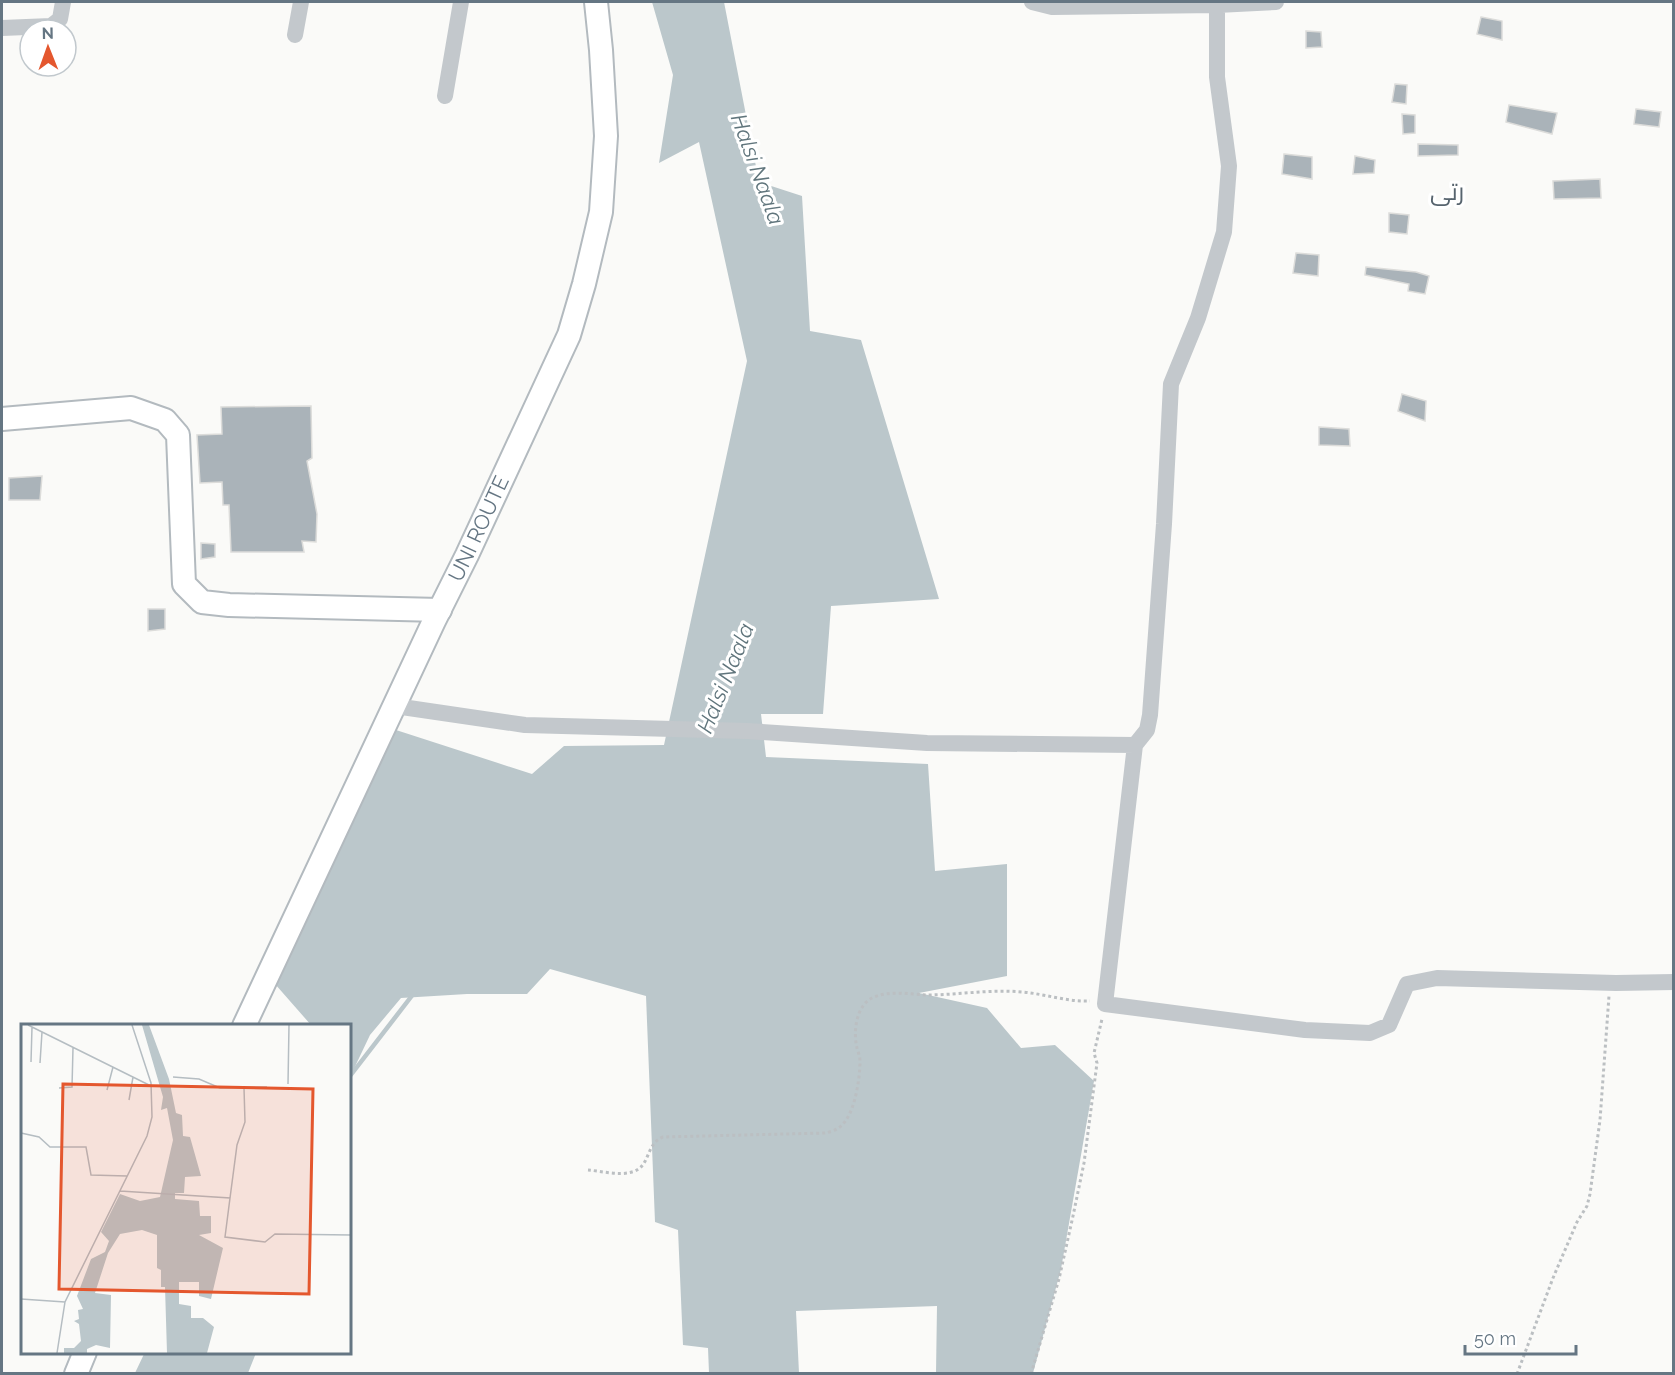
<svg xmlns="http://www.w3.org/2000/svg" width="1675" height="1375" font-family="Raleway,Cairo,sans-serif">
<rect width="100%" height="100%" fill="#fafaf8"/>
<path fill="#bbc7cb" d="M652,2H724L759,182L802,196L810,331L861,340L939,599L831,606L823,714H761L766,757L928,764L935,871L1007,864V976L919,993L987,1008L1021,1048L1055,1045L1094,1081L1061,1269L1033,1373H936L937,1306L796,1311L799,1373H709L708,1348L683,1345L678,1230L655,1222L646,996L550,969L527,994H467L401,998L370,1035L350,1077V1026L311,1025L275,984L396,730L532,774L564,746L664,745L747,361L699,142L659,163L673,75Z
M145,1352H256V1353L248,1373H135Z"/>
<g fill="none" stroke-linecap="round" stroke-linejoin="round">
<path stroke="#bbc7cb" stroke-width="4.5" d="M350,1076L414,993"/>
</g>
<path fill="#aab3b9" stroke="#dcdcda" stroke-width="1.5" d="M1481,17L1502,21V40L1477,34Z
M1306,31L1321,32L1322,47L1306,48Z
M1395,84L1407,85L1406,104L1392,102Z
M1509,105L1557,113L1552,134L1506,122Z
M1636,109L1661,112L1659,127L1634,124Z
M1402,114L1415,115V133L1403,134Z
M1418,144L1458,145V155L1418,156Z
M1284,154L1312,157V179L1282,174Z
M1355,156L1375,160L1374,173L1353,174Z
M1600,179L1601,198L1554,199L1553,181Z
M1389,213L1409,215L1407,234L1389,232Z
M1296,253L1319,255L1318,276L1293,273Z
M1366,267L1416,272L1429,276L1425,294L1408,291L1409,284L1365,275Z
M1402,394L1426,401L1425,421L1398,411Z
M311,406L312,458L307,461L317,514L316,542L302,541L304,552H231L229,505H223L222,482L200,483L197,435L222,434L221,407Z
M1319,427L1349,429L1350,446L1319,445Z
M42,476L40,500H9V478Z
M201,543L215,544V557L201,559Z
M148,609H165V629L148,631Z"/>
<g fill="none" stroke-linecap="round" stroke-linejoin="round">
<g stroke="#b3babf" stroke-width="26">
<g id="secondary">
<path d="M2,419L131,408L165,420L178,435L184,584L202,602L229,605L440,610"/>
<path id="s1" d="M244,1026L434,621L467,555L569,335L584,284L601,212L606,136L601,50L596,2"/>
<path d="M76,1374L85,1352"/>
</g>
</g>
<path stroke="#bbbfc2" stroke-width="3" stroke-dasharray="3 3" stroke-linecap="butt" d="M588,1170C601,1171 619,1176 632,1172C651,1167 645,1144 663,1137L825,1133C830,1132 837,1130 841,1126C855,1114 860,1078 860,1061C860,1056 858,1052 857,1048C853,1032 856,1006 872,998C888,990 909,994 926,995C958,995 990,989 1022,992C1046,994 1067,1002 1090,1001
M1031,1374L1059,1279L1073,1216L1084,1163L1097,1063L1094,1053L1102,1019
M1517,1374L1553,1278L1577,1222L1587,1206L1590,1194L1600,1120L1609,996"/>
<path stroke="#c3c8cc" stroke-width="16" d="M1032,2L1052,7L1217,5L1276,2
M2,28L51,26L60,19L63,2
M295,35L301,2
M445,96L461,2
M395,706L525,725L747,731L927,743L1135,745L1105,1004L1305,1030L1370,1033L1389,1025L1407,984L1437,978L1616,983L1674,982
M1135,745L1147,730L1150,715L1164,524L1171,384L1198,318L1224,232L1229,166L1217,77V5"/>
<use href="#secondary" stroke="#fff" stroke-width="22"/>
</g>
<g text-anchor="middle" stroke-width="6" stroke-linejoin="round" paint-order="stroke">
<g font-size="21" fill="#657683" stroke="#fff">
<text dy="7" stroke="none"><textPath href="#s1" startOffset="550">UNI ROUTE</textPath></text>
</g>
<g font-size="22" font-style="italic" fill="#60757c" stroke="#fff">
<text transform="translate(758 169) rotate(70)" y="8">Halsi Naala</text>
<text transform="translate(725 678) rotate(-68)" y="8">Halsi Naala</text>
</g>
<g font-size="24" fill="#57646e" stroke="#fff">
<text x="1447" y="200">رتی</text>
</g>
</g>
<g transform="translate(21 1024)">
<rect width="330" height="330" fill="#fafaf8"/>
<path d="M121,1H128L148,55L155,89L161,91L162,112L169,113L180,152L164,153L163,169H154V175L178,177L179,192H190V209L178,211L202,224L190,275L178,272V258H158V280L170,282V294H182L193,303L186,329H146L144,263H140V246L136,244V211L121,206L99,210L87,229L74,269L90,271L89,324L75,321L66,325V329H43V324H53L60,317L58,300L53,297L58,295L57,286L62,285L56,272L70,235L84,228L88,217L80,208L99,170L119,177L139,173L152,116L146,84L140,86L142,73Z" fill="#bbc7cb"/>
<path fill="none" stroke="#b5bdc2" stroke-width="1.5" d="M7,1L130,62M10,38L11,3M19,39L21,8M152,53L178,55L199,64L246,63M267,60L268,1M38,64L51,63L52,24M86,66L92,43M108,76L112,53M0,109L18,113L29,123H65L70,151L106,152M99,167L209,174L204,213L244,218L254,210L330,211M209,174L216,121L224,98L223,64M0,275L44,278M36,329L44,278L126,112L131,93L130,59L111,1"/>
<path fill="#e4572e" fill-opacity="0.15" stroke="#e4572e" stroke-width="3" d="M42,60L292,65L288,270L38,265Z"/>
<rect width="330" height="330" fill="none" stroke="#657683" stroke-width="3"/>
</g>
<rect width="1675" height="1375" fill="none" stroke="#657683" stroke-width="6"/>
<g transform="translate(48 48) rotate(359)"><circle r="28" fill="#ffffff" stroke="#c1c8cd" stroke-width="1.5"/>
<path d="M0-4.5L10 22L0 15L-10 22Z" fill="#e4572e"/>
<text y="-9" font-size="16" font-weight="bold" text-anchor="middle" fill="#657683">N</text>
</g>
<path d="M1465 1345v9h111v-9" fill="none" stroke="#657683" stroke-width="3"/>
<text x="1474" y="1345" font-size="18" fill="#657683" stroke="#ffffff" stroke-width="4.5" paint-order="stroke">50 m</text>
</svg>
